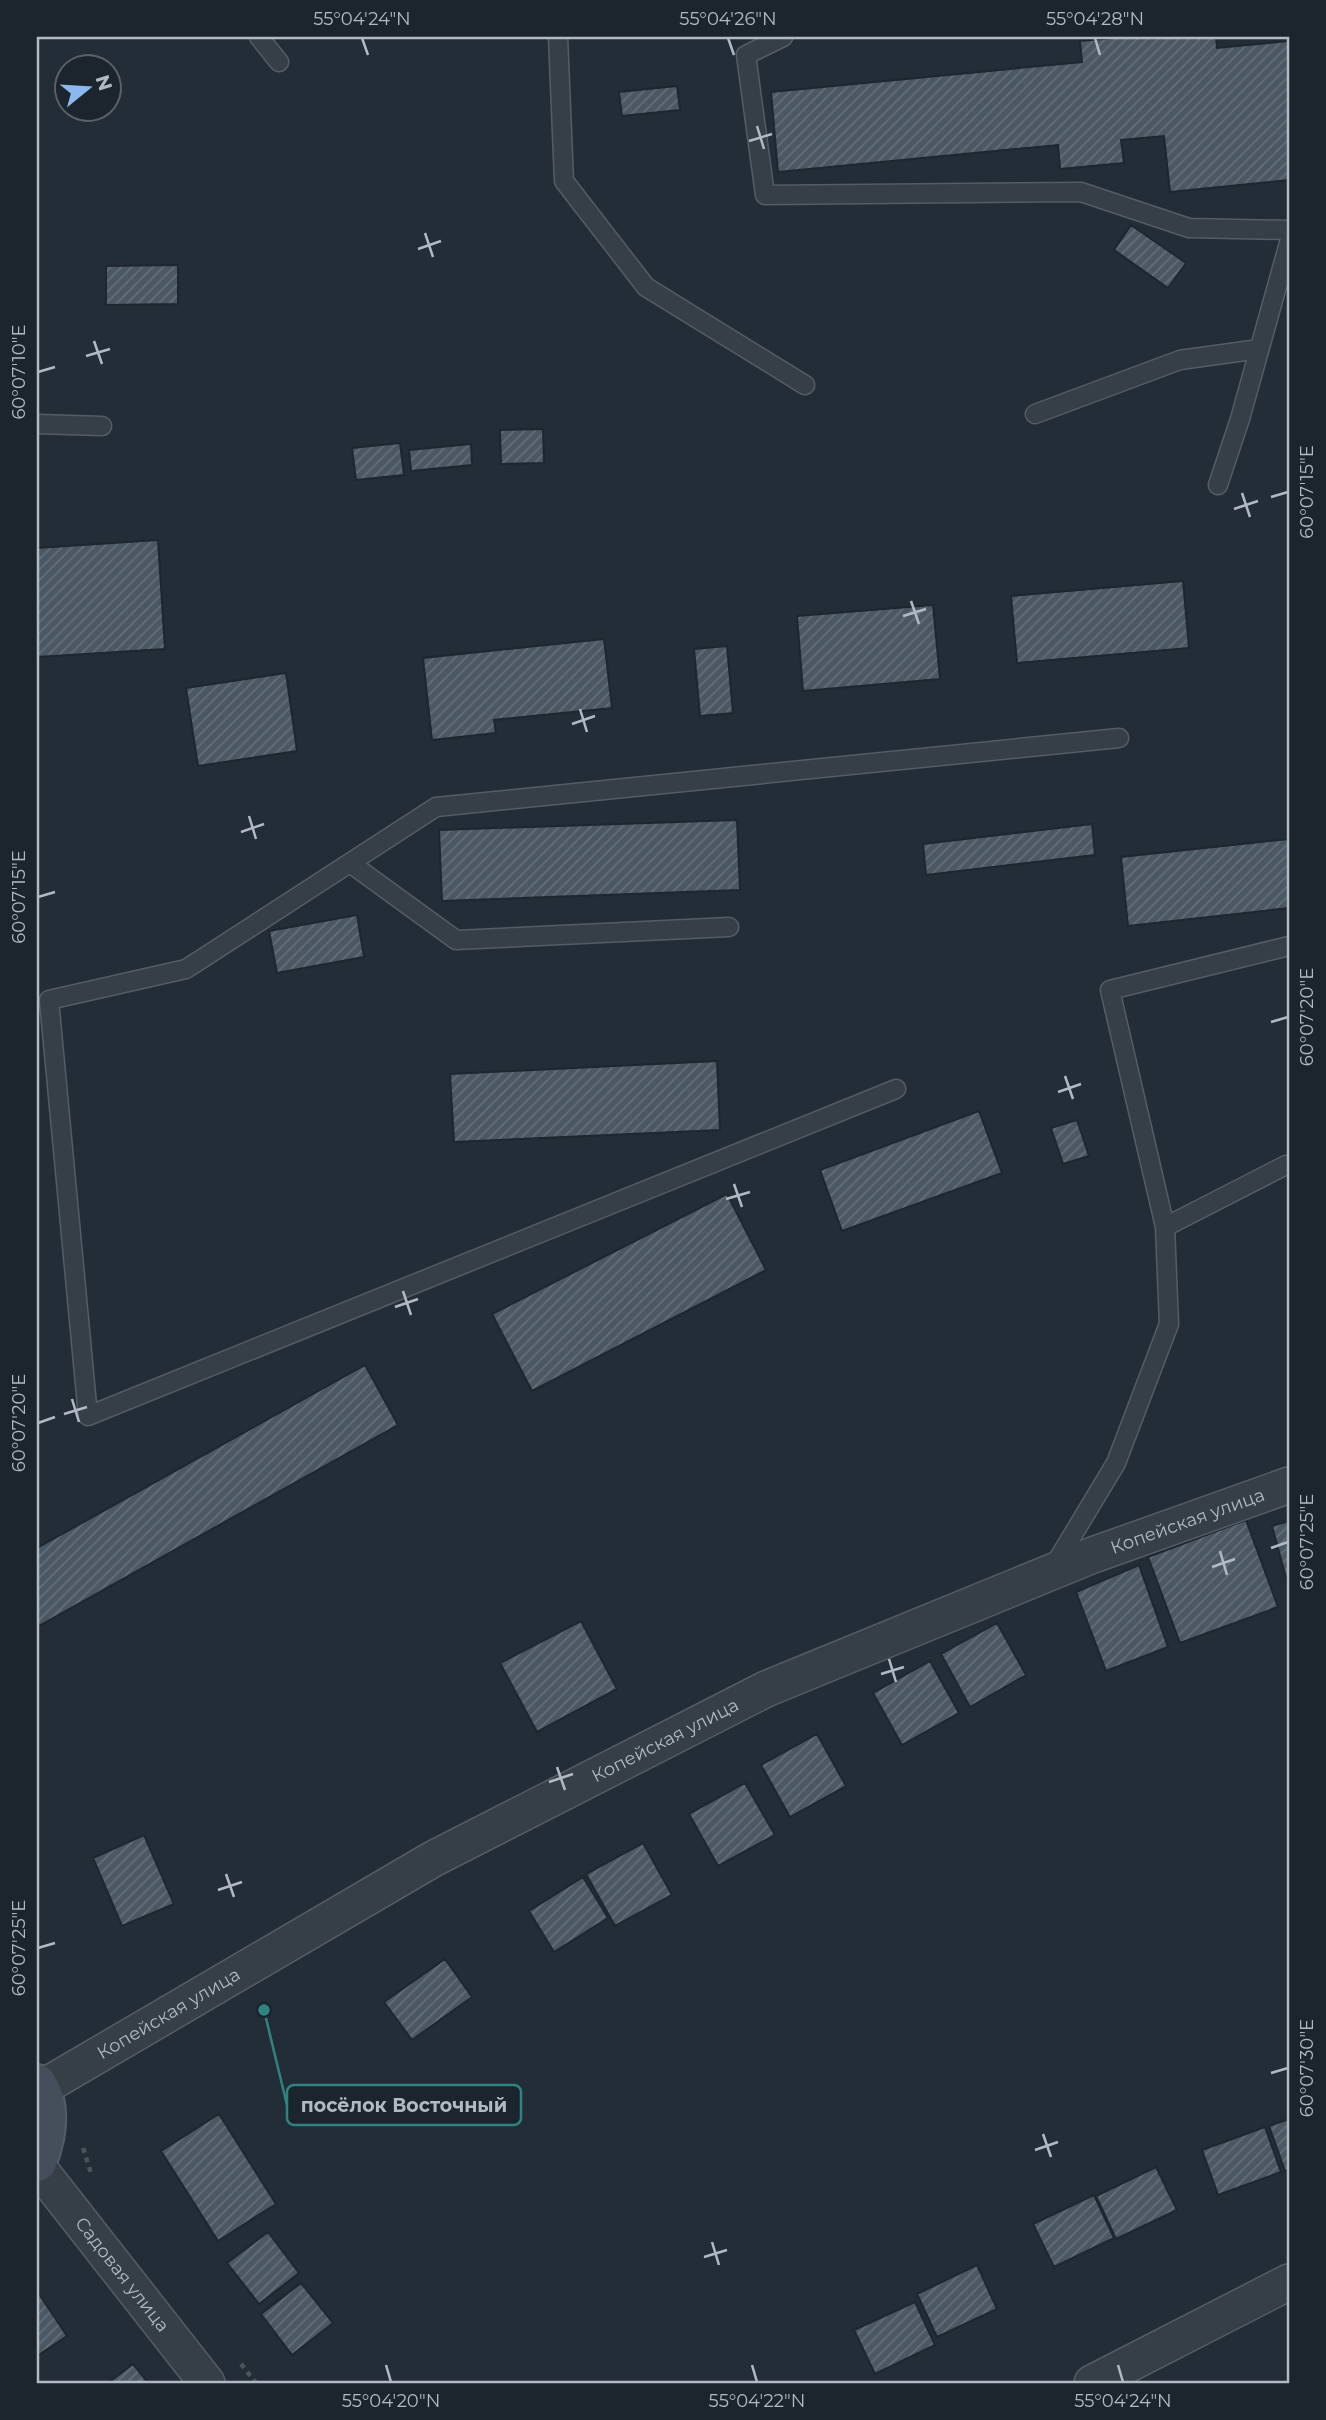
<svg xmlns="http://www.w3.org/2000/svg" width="1326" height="2420" font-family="Montserrat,sans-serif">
<defs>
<pattern id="building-hatch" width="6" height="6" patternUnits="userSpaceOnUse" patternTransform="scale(1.75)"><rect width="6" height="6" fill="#4b5863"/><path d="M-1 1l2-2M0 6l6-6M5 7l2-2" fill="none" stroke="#636e78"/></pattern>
</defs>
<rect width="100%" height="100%" fill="#232d38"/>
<path fill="url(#building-hatch)" stroke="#1e262f" stroke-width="2" d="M1124,37H1216L1217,48L1289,41V180L1170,192L1164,136L1121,140L1124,163L1060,169L1058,145L778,172L771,92L1082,62L1080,41Z
M677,86L680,110L622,116L619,92Z
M1131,225L1186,263L1168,288L1114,250Z
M178,265V304L106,305V266Z
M543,429L544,463L501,464L500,430Z
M400,443L404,475L356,480L352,448Z
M471,444L472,465L411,471L409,450Z
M158,540L165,649L37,657V548Z
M1183,581L1189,648L1017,663L1011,596Z
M933,605L940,679L803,691L797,616Z
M604,639L612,708L494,720L496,733L432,740L423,658Z
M727,646L733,713L700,716L694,649Z
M286,673L297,751L198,766L186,688Z
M737,820L740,890L442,901L439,830Z
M1092,824L1095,855L926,875L923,844Z
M1289,839V908L1128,926L1121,857Z
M357,915L364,957L277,973L269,931Z
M717,1061L720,1130L454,1142L450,1074Z
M979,1111L1002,1173L842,1231L820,1170Z
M1077,1120L1089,1156L1063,1164L1051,1128Z
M727,1194L766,1270L532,1391L492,1314Z
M365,1365L398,1425L37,1627V1548Z
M1246,1520L1278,1607L1180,1643L1148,1557Z
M1289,1521V1589L1272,1526Z
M1139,1565L1168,1647L1106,1671L1076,1592Z
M581,1621L617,1689L537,1732L500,1663Z
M997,1623L1026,1675L970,1707L941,1654Z
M930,1661L959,1713L902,1745L873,1693Z
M817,1734L846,1786L790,1817L761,1765Z
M745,1783L775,1835L718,1866L689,1814Z
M144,1835L174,1904L122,1926L93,1858Z
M643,1843L672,1895L615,1926L586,1874Z
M583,1877L608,1918L554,1952L529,1911Z
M445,1959L472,1997L412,2040L384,2002Z
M219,2114L276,2204L218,2241L161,2151Z
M1289,2119V2170L1285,2171L1269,2126Z
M1265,2127L1281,2172L1218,2195L1202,2150Z
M1156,2167L1177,2210L1116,2239L1096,2196Z
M1094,2195L1114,2238L1054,2267L1033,2224Z
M268,2232L299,2273L259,2304L227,2263Z
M977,2265L997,2309L937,2337L917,2294Z
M301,2283L333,2323L292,2355L261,2314Z
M37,2291L67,2336L37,2356Z
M915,2302L935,2345L875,2374L854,2330Z
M133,2364L148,2383H108Z"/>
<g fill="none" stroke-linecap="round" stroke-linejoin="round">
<g stroke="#545d66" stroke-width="21">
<path id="lane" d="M259,37L279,62
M558,37L564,181L646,287L805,385
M783,37L746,55L765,195L1081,192L1189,228L1289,230
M1035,414L1180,360L1259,349
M37,424L102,426
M1218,485L1240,419L1289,243
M350,863L456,940L729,927
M896,1089L88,1416L49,1000L186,969L436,807L1119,738
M1165,1227L1286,1165
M1054,1566L1116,1463L1169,1324L1165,1227L1110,990L1289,946"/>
</g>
<g stroke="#545d66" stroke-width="38">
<g id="street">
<path id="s1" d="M40,2089L433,1859L766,1689L1093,1555L1289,1485"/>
<path id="s2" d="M37,2166L207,2383"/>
<path d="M1092,2383L1289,2282"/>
</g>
</g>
<g stroke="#545d66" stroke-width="42">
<path id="secondary" d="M37,2084C52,2107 46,2138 37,2162"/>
</g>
<path stroke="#455758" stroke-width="4.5" stroke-dasharray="5 5" stroke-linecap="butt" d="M83,2148L91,2173
M241,2364L256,2383"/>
<use href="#lane" stroke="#363f48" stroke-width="18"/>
<use href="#street" stroke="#363f48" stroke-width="35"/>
<use href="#secondary" stroke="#454f5b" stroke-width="38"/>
</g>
<path fill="none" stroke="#b1bac4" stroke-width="2.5" d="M362,38L368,55M728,38L734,55M1095,38L1100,55M757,126L764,149M749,141L772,134M425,233L433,257M418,249L441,241M94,341L102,364M86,356L110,349M38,372L55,367M1242,493L1250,517M1271,497L1288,492M1234,509L1258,501M911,601L919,624M903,616L926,609M580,709L587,732M572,724L595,716M249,816L256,839M241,832L264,824M38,897L55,892M1271,1022L1288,1017M1065,1076L1073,1099M1058,1092L1081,1084M734,1184L742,1207M726,1199L750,1192M403,1291L411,1315M395,1307L418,1299M72,1399L79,1422M64,1414L87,1407M38,1423L55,1417M1271,1548L1288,1542M1220,1551L1227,1575M1212,1567L1235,1559M889,1659L896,1682M881,1674L904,1667M557,1767L565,1790M549,1782L573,1774M226,1874L234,1897M218,1890L242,1882M38,1948L55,1943M1271,2073L1288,2068M1043,2134L1051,2157M1035,2150L1058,2142M712,2242L719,2265M704,2257L727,2250M386,2365L391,2382M752,2365L757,2382M1118,2365L1123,2382"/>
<g text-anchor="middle" stroke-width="6" stroke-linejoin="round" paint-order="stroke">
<g font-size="18" fill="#b1bac4" stroke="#1c242d">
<text dy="6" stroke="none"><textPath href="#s1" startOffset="1283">Копейская улица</textPath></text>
<text dy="6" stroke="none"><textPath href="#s1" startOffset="716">Копейская улица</textPath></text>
<text dy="6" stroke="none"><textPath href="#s1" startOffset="149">Копейская улица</textPath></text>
<text dy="6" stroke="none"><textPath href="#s2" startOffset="138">Садовая улица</textPath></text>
</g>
</g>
<path fill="none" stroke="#2f847f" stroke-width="2.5" d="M264 2010L287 2105"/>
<circle fill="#2f847f" stroke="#1c242d" stroke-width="2.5" cx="264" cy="2010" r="7"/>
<rect fill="#1c242d" stroke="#2f847f" stroke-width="2.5" x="287" y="2085" width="234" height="40" rx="7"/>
<g font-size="19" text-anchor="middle" font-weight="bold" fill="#b1bac4">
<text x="404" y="2112">посёлок Восточный</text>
</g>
<rect width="1326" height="2420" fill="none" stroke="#1c242d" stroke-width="77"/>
<g transform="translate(88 88) rotate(72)"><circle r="33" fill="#1c242d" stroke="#586069" stroke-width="2"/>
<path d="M0-5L12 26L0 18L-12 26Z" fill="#8bb9ef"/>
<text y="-10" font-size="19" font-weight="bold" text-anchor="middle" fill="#b1bac4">N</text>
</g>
<rect x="38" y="38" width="1250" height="2344" fill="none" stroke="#b1bac4" stroke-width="2.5"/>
<g font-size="18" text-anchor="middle" fill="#b1bac4">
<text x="362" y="25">55°04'24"N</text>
<text x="728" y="25">55°04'26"N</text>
<text x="1095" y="25">55°04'28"N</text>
<text transform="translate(19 372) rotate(-90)" y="6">60°07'10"E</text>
<text transform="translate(1307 492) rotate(-90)" y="6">60°07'15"E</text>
<text transform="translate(19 897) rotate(-90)" y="6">60°07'15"E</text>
<text transform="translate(1307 1017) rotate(-90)" y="6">60°07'20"E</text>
<text transform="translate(19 1423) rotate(-90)" y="6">60°07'20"E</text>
<text transform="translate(1307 1542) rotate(-90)" y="6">60°07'25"E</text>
<text transform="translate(19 1948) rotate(-90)" y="6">60°07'25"E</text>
<text transform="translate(1307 2068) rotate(-90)" y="6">60°07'30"E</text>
<text x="391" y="2407">55°04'20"N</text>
<text x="757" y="2407">55°04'22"N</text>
<text x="1123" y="2407">55°04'24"N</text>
</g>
</svg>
